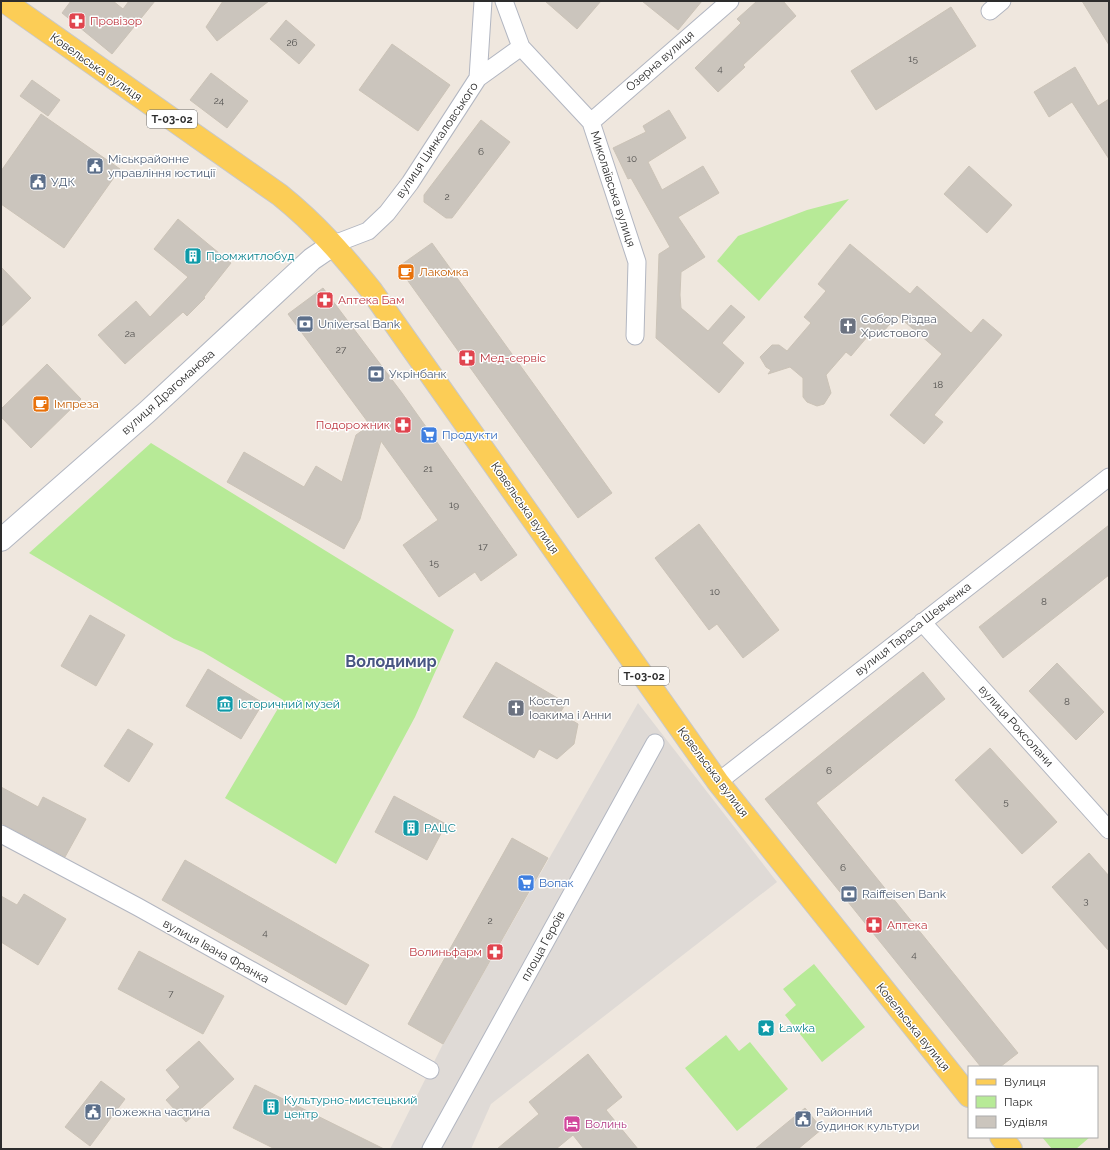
<svg xmlns="http://www.w3.org/2000/svg" width="1110" height="1150" font-family="Raleway,sans-serif">
<rect width="100%" height="100%" fill="#efe7de"/>
<path fill="#b7ea97" d="M849,199L759,301L717,261L738,236L807,210Z
M151,443L454,630L415,717L336,864L225,798L283,700L203,652L174,639L29,553Z
M814,964L865,1027L822,1062L785,1015L796,1005L783,989Z
M726,1035L739,1051L750,1042L788,1089L737,1131L685,1068Z
M1042,1137H1090L1076,1149H1052Z"/>
<path fill="#dfdad6" d="M638,703L777,882L491,1104L471,1149H390L443,1044Z"/>
<path fill="#cbc5bd" stroke="#cbc3b7" d="M71,1H113L123,9L129,1H155L112,54L62,13Z
M223,1H269L217,41L206,27Z
M545,1H601L577,29Z
M642,1H702L678,30Z
M757,1H783L796,16L743,65L745,67L718,92L695,68L741,23L737,19Z
M1082,1H1109V45Z
M951,7L976,46L876,110L851,71Z
M286,20L315,45L299,64L270,39Z
M392,44L450,85L418,131L359,90Z
M1075,67L1098,106L1109,99V159L1072,102L1049,117L1034,92Z
M211,73L248,101L227,128L190,100Z
M32,80L60,100L48,116L20,96Z
M669,110L686,138L648,162L662,190L703,166L719,193L678,217L705,257L681,272L680,295L681,308L708,331L731,305L745,317L722,343L744,363L719,393L656,338L659,254L670,247L631,178L628,179L613,148L646,132L643,126Z
M41,114L120,169L64,248L1,204V171Z
M481,120L510,142L452,218H446L424,202V195Z
M969,166L1012,205L987,233L944,194Z
M178,219L231,263L204,297L205,298L187,316L183,312L125,364L98,335L136,301L150,317L188,277L154,249Z
M432,243L612,493L578,518L398,267Z
M850,244L910,294L917,286L971,333L983,319L1002,335L934,415L943,422L924,444L890,415L942,354L897,315L880,336L873,330L851,356L846,352L826,375L831,393L824,404L817,406L807,402L803,397V378L790,367L768,374L771,370L766,367L760,357L772,345H779L787,351L811,323L804,317L826,291L818,284Z
M1,267L31,298L1,327Z
M323,288L402,393L517,555L481,581L475,572L439,597L403,545L438,520L381,441L360,519L344,549L227,482L244,452L304,487L316,466L342,482L356,435L370,425L288,314Z
M47,364L81,399L31,448L1,417V409Z
M699,524L779,630L743,658L717,624L709,630L655,558Z
M1109,525V575L1003,658L979,627Z
M90,615L125,635L96,686L61,666Z
M496,662L566,703L560,713L578,724L574,744L557,759L539,749L534,758L463,717Z
M1057,663L1104,712L1076,740L1029,691Z
M208,669L263,703L241,739L186,706Z
M923,672L945,699L816,803L1018,1053L1000,1067H981L765,799Z
M128,729L153,744L129,782L104,766Z
M990,748L1057,822L1022,854L955,780Z
M1,787L38,807L43,797L86,819L65,857L1,823Z
M394,796L446,824L427,860L375,832Z
M512,838L548,858L443,1044L408,1024Z
M1089,853L1109,876V951L1052,887Z
M185,860L369,965L346,1005L162,900Z
M24,894L66,919L38,965L1,942V896L17,905Z
M139,951L224,996L203,1034L118,989Z
M199,1041L234,1079L186,1122L166,1100L180,1087L166,1070Z
M588,1054L622,1097L606,1110L638,1149H584L573,1135L556,1149H497L539,1114L529,1102Z
M101,1081L125,1099L90,1146L65,1127Z
M255,1085L384,1149H275L233,1128Z
M805,1108L822,1129L798,1149H755Z"/>
<g fill="none" stroke-linecap="round" stroke-linejoin="round">
<g stroke="#b2b6c1" stroke-width="19">
<path id="street" d="M504,1L521,47L591,122L637,262L635,336
M990,11L1002,1
M478,78L521,47
M591,122L730,1
M334,244L368,231L387,213L410,183L478,78L483,1
M922,622L1109,830
M718,782L1109,477
M1,834L138,907L430,1070
M431,1149L655,743"/>
</g>
<g stroke="#b2b6c1" stroke-width="24">
<path id="secondary" d="M1,540L147,412L312,259L334,244"/>
</g>
<g stroke="#c8c8c8" stroke-width="24">
<path id="primary" d="M4,1L280,195C317,225 341,253 371,290L718,782L969,1096
M1001,1137L1011,1149"/>
</g>
<use href="#street" stroke="#fff" stroke-width="17"/>
<use href="#secondary" stroke="#fff" stroke-width="22"/>
<use href="#primary" stroke="#fccd56" stroke-width="22"/>
</g>
<defs>
<g id="pharmacy-square" transform="scale(0.9)"><rect x="-9" y="-9" width="18" height="18" rx="4" fill="#e0444e" stroke="#fff"/><path d="M-2-6h4v4h4v4h-4v4h-4v-4h-4v-4h4Z" fill="#fff"/></g>
<g id="civic-square" transform="scale(0.9)"><rect x="-9" y="-9" width="18" height="18" rx="4" fill="#5c6f8a" stroke="#fff"/><path d="M-.6-6.5H3V-4.5H.6V-3L4-1V1h2V6H-6V1h2V-1L-.6-3ZM-1.2 2.5V6h2.4V2.5Z" fill="#fff"/></g>
<g id="building-square" transform="scale(0.9)"><rect x="-9" y="-9" width="18" height="18" rx="4" fill="#0f9aa8" stroke="#fff"/><path d="M-4-6H4V6H1V3H-1V6H-4ZM-2.5-4.3h1.7v1.8h-1.7ZM.8-4.3h1.7v1.8H.8ZM-2.5-1h1.7V.8h-1.7ZM.8-1h1.7V.8H.8Z" fill="#fff"/></g>
<g id="cafe-square" transform="scale(0.9)"><rect x="-9" y="-9" width="18" height="18" rx="4" fill="#e8710a" stroke="#fff"/><path d="M-5.5-4.5H6V0H3Q3 3.5 0 3.5H-2.5Q-5.5 3.5-5.5 0ZM3-3.2v2h1.7v-2ZM-6 4.5H4V6H-6Z" fill="#fff"/></g>
<g id="bank-square" transform="scale(0.9)"><rect x="-9" y="-9" width="18" height="18" rx="4" fill="#5c6f8a" stroke="#fff"/><path d="M-6-4H6V4H-6ZM0-2.3a2.3 2.3 0 1 0 0 4.6a2.3 2.3 0 1 0 0-4.6Z" fill="#fff"/></g>
<g id="church-square" transform="scale(0.9)"><rect x="-9" y="-9" width="18" height="18" rx="4" fill="#6b7280" stroke="#fff"/><path d="M-1.2-6h2.4v3.5h3.3v2.4h-3.3V6h-2.4V-.1h-3.3v-2.4h3.3Z" fill="#fff"/></g>
<g id="supermarket-square" transform="scale(0.9)"><rect x="-9" y="-9" width="18" height="18" rx="4" fill="#3f7fe0" stroke="#fff"/><path d="M-6-5.5h2.5l.6 2H6L4.5 2H-2.5L-4.4-4H-6ZM-1.5 3.2a1.3 1.3 0 1 0 .1 0ZM3 3.2a1.3 1.3 0 1 0 .1 0Z" fill="#fff"/></g>
<g id="museum-square" transform="scale(0.9)"><rect x="-9" y="-9" width="18" height="18" rx="4" fill="#0f9aa8" stroke="#fff"/><path d="M0-6L6-3V-2H-6V-3ZM-5-1h2V3h-2ZM-1-1h2V3h-2ZM3-1h2V3H3ZM-6 4H6V6H-6Z" fill="#fff"/></g>
<g id="sight-square" transform="scale(0.9)"><rect x="-9" y="-9" width="18" height="18" rx="4" fill="#0f9aa8" stroke="#fff"/><path d="M0-6L1.8-2.2L6-1.7L2.9 1.2L3.7 5.4L0 3.3L-3.7 5.4L-2.9 1.2L-6-1.7L-1.8-2.2Z" fill="#fff"/></g>
<g id="hotel-square" transform="scale(0.9)"><rect x="-9" y="-9" width="18" height="18" rx="4" fill="#d1479c" stroke="#fff"/><path d="M-6-4.5h1.5V1H6V5H4.5V3h-9V5H-6ZM-4 0a1.8 1.8 0 1 1 3.6 0ZM.5 0V-2.5h3Q6-2.5 6 0Z" fill="#fff"/></g>
</defs>
<g fill-rule="evenodd">
<use href="#pharmacy-square" x="77" y="21"/>
<use href="#civic-square" x="95" y="166"/>
<use href="#civic-square" x="38" y="182"/>
<use href="#building-square" x="193" y="256"/>
<use href="#cafe-square" x="406" y="272"/>
<use href="#pharmacy-square" x="325" y="300"/>
<use href="#bank-square" x="305" y="324"/>
<use href="#church-square" x="848" y="326"/>
<use href="#pharmacy-square" x="467" y="358"/>
<use href="#bank-square" x="376" y="374"/>
<use href="#cafe-square" x="41" y="404"/>
<use href="#pharmacy-square" x="403" y="425"/>
<use href="#supermarket-square" x="429" y="435"/>
<use href="#museum-square" x="225" y="704"/>
<use href="#church-square" x="516" y="708"/>
<use href="#building-square" x="411" y="828"/>
<use href="#supermarket-square" x="526" y="883"/>
<use href="#bank-square" x="849" y="894"/>
<use href="#pharmacy-square" x="874" y="925"/>
<use href="#pharmacy-square" x="495" y="952"/>
<use href="#sight-square" x="766" y="1028"/>
<use href="#building-square" x="271" y="1107"/>
<use href="#civic-square" x="93" y="1112"/>
<use href="#civic-square" x="803" y="1119"/>
<use href="#hotel-square" x="572" y="1124"/>
</g>
<g text-anchor="middle" stroke-width="3" stroke-linejoin="round" paint-order="stroke">
<g font-size="10" fill="#545351">
<text x="292" y="46">26</text>
<text x="913" y="62">15</text>
<text x="720" y="72">4</text>
<text x="219" y="104">24</text>
<text x="481" y="155">6</text>
<text x="632" y="162">10</text>
<text x="447" y="200">2</text>
<text x="130" y="337">2а</text>
<text x="341" y="353">27</text>
<text x="938" y="388">18</text>
<text x="428" y="472">21</text>
<text x="454" y="508">19</text>
<text x="483" y="550">17</text>
<text x="434" y="566">15</text>
<text x="715" y="595">10</text>
<text x="1044" y="605">8</text>
<text x="1067" y="705">8</text>
<text x="829" y="774">6</text>
<text x="1006" y="805">5</text>
<text x="843" y="871">6</text>
<text x="1086" y="904">3</text>
<text x="490" y="924">2</text>
<text x="265" y="936">4</text>
<text x="914" y="958">4</text>
<text x="171" y="997">7</text>
</g>
<g fill="#fff" stroke="#6c6c6c" stroke-width="1">
<rect x="147" y="110" width="50" height="18" rx="3"/>
<rect x="619" y="667" width="50" height="18" rx="3"/>
</g>
<g font-size="11" font-weight="bold" fill="#2d2d2d">
<text x="172" y="123">Т-03-02</text>
<text x="644" y="680">Т-03-02</text>
</g>
<g font-size="12" fill="#be3a42" stroke="#fff" text-anchor="start">
<text x="90" y="25">Провізор</text>
<text x="338" y="304">Аптека Бам</text>
<text x="480" y="362">Мед-сервіс</text>
<text x="390" y="429" text-anchor="end">Подорожник</text>
<text x="887" y="929">Аптека</text>
<text x="482" y="956" text-anchor="end">Волиньфарм</text>
</g>
<g font-size="12" fill="#2d2d2d" stroke="#fff">
<text transform="translate(660 61) rotate(-41)" y="4">Озерна вулиця</text>
<text transform="translate(96 67) rotate(35)" y="4">Ковельська вулиця</text>
<text transform="translate(437 140) rotate(-56)" y="4">вулиця Цинкаловського</text>
<text transform="translate(613 189) rotate(72)" y="4">Миколаївська вулиця</text>
<text transform="translate(168 392) rotate(-42)" y="4">вулиця Драгоманова</text>
<text transform="translate(525 508) rotate(55)" y="4">Ковельська вулиця</text>
<text transform="translate(913 629) rotate(-38)" y="4">вулиця Тараса Шевченка</text>
<text transform="translate(1016 726) rotate(48)" y="4">вулиця Роксолани</text>
<text transform="translate(713 772) rotate(53)" y="4">Ковельська вулиця</text>
<text transform="translate(543 946) rotate(-61)" y="4">площа Героїв</text>
<text transform="translate(216 951) rotate(29)" y="4">вулиця Івана Франка</text>
<text transform="translate(913 1027) rotate(51)" y="4">Ковельська вулиця</text>
</g>
<g font-size="12" fill="#4e5e75" stroke="#fff" text-anchor="start">
<text x="108" y="163">Міськрайонне<tspan x="108" dy="14">управління юстиції</tspan></text>
<text x="51" y="186">УДК</text>
<text x="318" y="328">Universal Bank</text>
<text x="389" y="378">Укрінбанк</text>
<text x="862" y="898">Raiffeisen Bank</text>
<text x="106" y="1116">Пожежна частина</text>
<text x="816" y="1116">Районний<tspan x="816" dy="14">будинок культури</tspan></text>
</g>
<g font-size="12" fill="#0d838f" stroke="#fff" text-anchor="start">
<text x="206" y="260">Промжитлобуд</text>
<text x="238" y="708">Історичний музей</text>
<text x="424" y="832">РАЦС</text>
<text x="779" y="1032">Ławka</text>
<text x="284" y="1104">Культурно-мистецький<tspan x="284" dy="14">центр</tspan></text>
</g>
<g font-size="12" fill="#c56008" stroke="#fff" text-anchor="start">
<text x="419" y="276">Лакомка</text>
<text x="54" y="408">Імпреза</text>
</g>
<g font-size="12" fill="#5b616d" stroke="#fff" text-anchor="start">
<text x="861" y="323">Собор Різдва<tspan x="861" dy="14">Христового</tspan></text>
<text x="529" y="705">Костел<tspan x="529" dy="14">Іоакима і Анни</tspan></text>
</g>
<g font-size="12" fill="#366cbe" stroke="#fff" text-anchor="start">
<text x="442" y="439">Продукти</text>
<text x="539" y="887">Вопак</text>
</g>
<g font-size="12" fill="#b23c85" stroke="#fff" text-anchor="start">
<text x="585" y="1128">Волинь</text>
</g>
<g font-size="16" font-weight="bold" fill="#485682" stroke="#fff">
<text x="391" y="667">Володимир</text>
</g>
</g>
<rect width="1110" height="1150" fill="none" stroke="#2d2d2d" stroke-width="4"/>
<rect x="968" y="1066" width="130" height="72" fill="#ffffff" stroke="#ababab"/>
<rect x="976" y="1079" width="20" height="6" fill="#fccd56" stroke="#ababab"/>
<text x="1004" y="1086" font-size="12" fill="#2d2d2d">Вулиця</text>
<rect x="976" y="1096" width="20" height="12" fill="#b7ea97" stroke="#ababab"/>
<text x="1004" y="1106" font-size="12" fill="#2d2d2d">Парк</text>
<rect x="976" y="1116" width="20" height="12" fill="#cbc5bd" stroke="#ababab"/>
<text x="1004" y="1126" font-size="12" fill="#2d2d2d">Будівля</text>
</svg>
